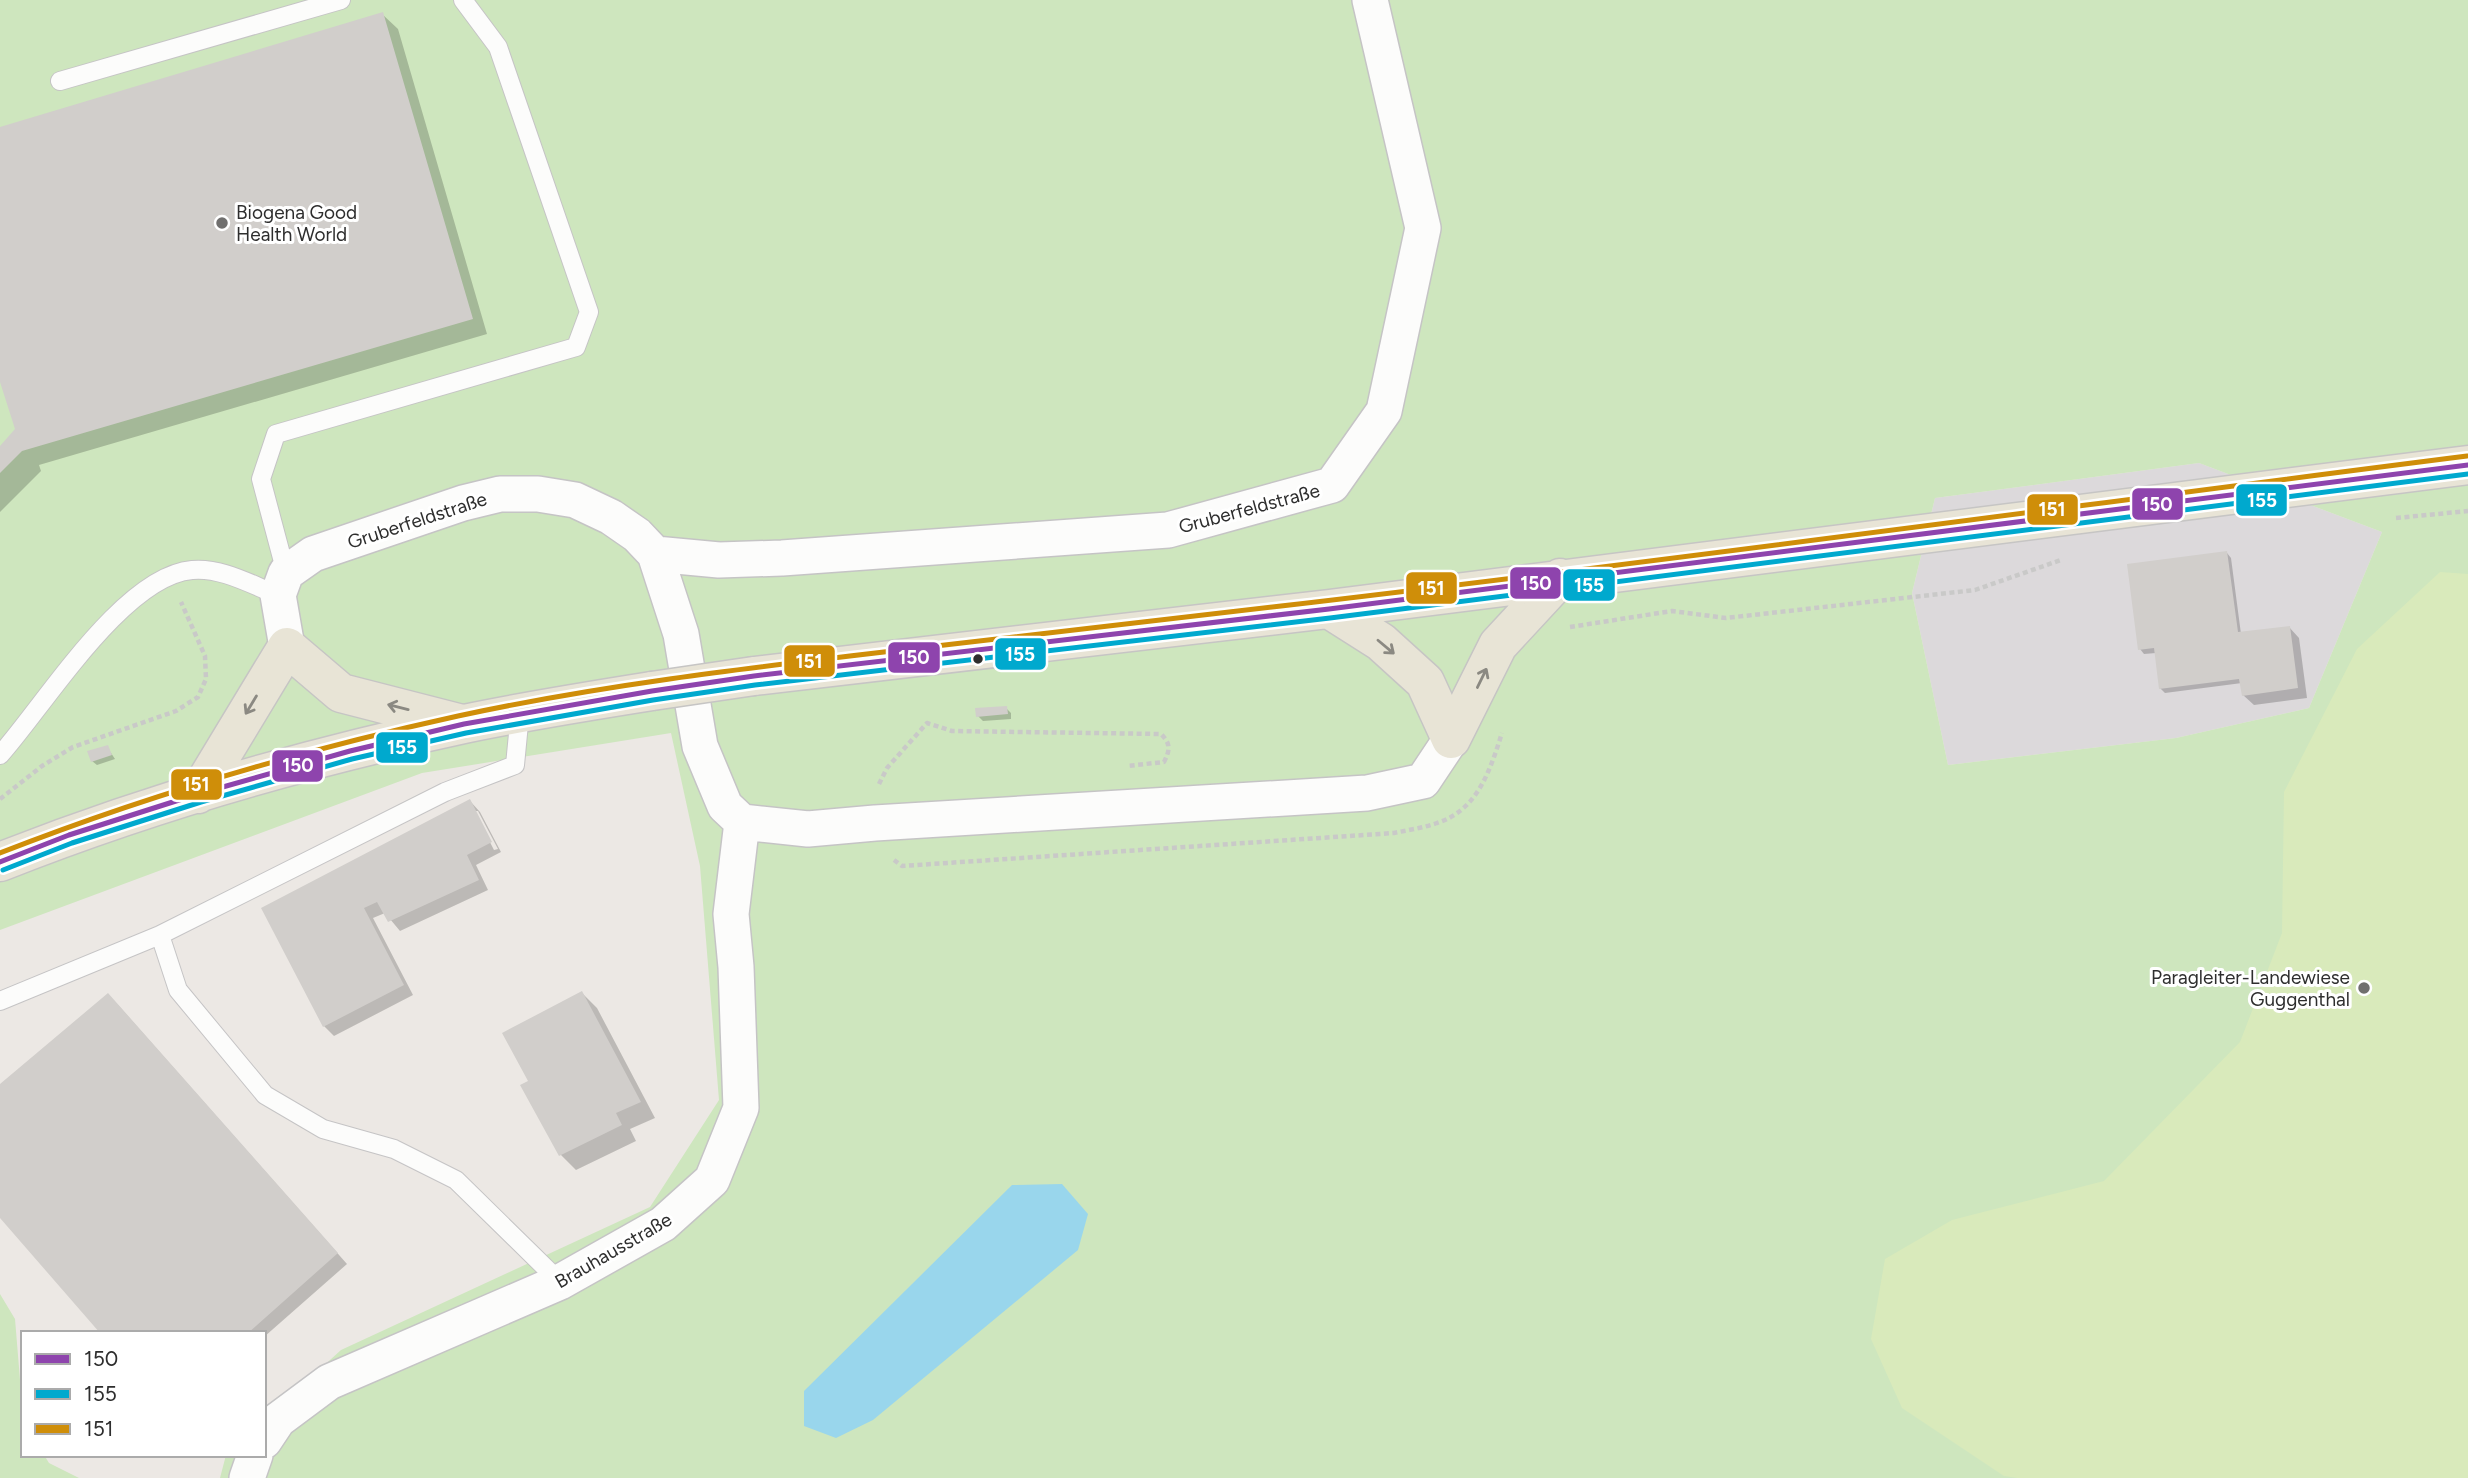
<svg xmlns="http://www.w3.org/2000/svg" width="2468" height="1478" font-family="Figtree,sans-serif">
<rect width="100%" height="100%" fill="#ece8e4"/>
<path fill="#dcd9db" d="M2199,463L2382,532L2309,708L2176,738L1948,765L1912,593L1935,498Z"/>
<path fill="#cee6be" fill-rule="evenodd" d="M0,0H2468V1478H220L226,1455H264V1420L341,1350L650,1207L719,1100L700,866L671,733L422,773L0,930ZM2199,463L2382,532L2309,708L2176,738L1948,765L1912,593L1935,498Z
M0,1294L15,1319L23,1416V1455H44L49,1463L79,1478H0Z"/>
<path fill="#d9eabb" d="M2440,572L2468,574V1478H2017L2004,1476L1902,1408L1871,1339L1885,1259L1952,1220L2104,1181L2240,1042L2282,933L2284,792L2357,649Z"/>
<path fill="#99d6ec" d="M1062,1184L1088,1214L1078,1250L873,1420L836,1438L804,1426V1391L1012,1185Z"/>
<path fill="#0003" fill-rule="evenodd" d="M382,14L398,29L487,334L39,465L41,471L0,512V448L19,436L0,375V129Z
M2227,553L2231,558L2241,634L2289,627L2299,638L2307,698L2254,705L2243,695L2242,683L2165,693L2160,688L2156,653L2144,654L2140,649Z
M1006,708L1011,713V719L983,721L978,716Z
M107,747L115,759L97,765L92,761Z
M470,801L480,812L501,852L476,865L488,890L400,931L385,913L373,918L413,995L334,1036L324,1026L263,909ZM474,811H478L498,849L494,850Z
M582,993L597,1008L655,1118L630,1129L636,1141L576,1170L561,1155L530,1082Z
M118,1005L347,1264L264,1337V1333H102L0,1215V1086Z"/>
<path fill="#d1cecb" d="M383,12L473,319L22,451L0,473V446L15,429L0,382V127Z
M2227,551L2238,632L2290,626L2298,688L2242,696L2239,679L2159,689L2154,648L2138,650L2127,564Z
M1007,706L1008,714L976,717L975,708Z
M108,745L112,755L91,762L87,751Z
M470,799L492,842L467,855L479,880L388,922L377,902L364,908L404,985L323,1027L261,908Z
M582,991L641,1102L616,1113L622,1125L559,1156L520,1085L528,1081L502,1033Z
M108,993L338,1253L248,1333H100L0,1218V1084Z"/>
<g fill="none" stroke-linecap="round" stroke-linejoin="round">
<g stroke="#c5c4c5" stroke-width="20">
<path id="service" d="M60,81L341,0
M286,573L261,479L276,434L576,347L589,312L498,47L463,0
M0,755C44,706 123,576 192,570C221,567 252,585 278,595
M160,935L178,990L265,1095L323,1129L394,1149L456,1180L560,1282
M0,1001L160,935L445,792L515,765L520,713"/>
</g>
<g stroke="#c5c4c5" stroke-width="38">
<path id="minor" d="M655,554L719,560L782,558L1168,530L1332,485L1384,411L1423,228L1370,0
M287,647L278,595L286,573L313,554L463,503L500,494H538L575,500L611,517L637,535L655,554L681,634L700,746L725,806L742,822L808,829L875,823L1367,793L1423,781L1451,739
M264,1441L278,1420L329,1382L560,1282L663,1224L712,1180L741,1108L736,967L731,914L742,822
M247,1478L255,1455"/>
</g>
<g stroke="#c6c5c4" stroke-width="41">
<path id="primary" d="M1329,609L1381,642L1425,682L1451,739
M754,676L1329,609L2468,465
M1451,739L1498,645L1560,578
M198,794L287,647L341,693L458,723
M0,862C149,803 306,758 464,724C526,711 589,701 652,691"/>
</g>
<path stroke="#c9c9c8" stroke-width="4.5" stroke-dasharray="5 3.5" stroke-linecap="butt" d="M2396,518L2468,511
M1570,627L1672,611L1726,618L1975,590L2061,560
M879,784L887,768L927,723L952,731L1161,734C1171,744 1170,750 1164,762L1127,766
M0,799L42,766L73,747L176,711L198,697L206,679L205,656L181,602
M894,860L902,866L1394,833C1408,830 1423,828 1437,823C1478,810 1490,770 1502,733"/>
<use href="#service" stroke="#fcfcfb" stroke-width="18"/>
<use href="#minor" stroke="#fcfcfb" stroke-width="35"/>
<use href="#primary" stroke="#e8e4d6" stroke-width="38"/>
<g stroke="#c6c5c4" stroke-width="41" stroke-linecap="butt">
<path id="primary-bridge" d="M652,691L754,676"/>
</g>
<use href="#primary-bridge" stroke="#e8e4d6" stroke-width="38"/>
<g stroke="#fff" stroke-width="10">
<path id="bus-1" d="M0,862L69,835L198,794L350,751L464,724L652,691L754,676L1329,609L2468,465"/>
</g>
<g stroke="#fff" stroke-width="10">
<path id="bus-2" d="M3,870L72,843L201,802L352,759L466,733L653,700L755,685L1330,618L2468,474"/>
</g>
<g stroke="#fff" stroke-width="10">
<path id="bus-3" d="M0,853C148,795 303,750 458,716C601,685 748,668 893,651C1022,636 1152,621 1281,606C1677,560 2072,506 2467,456"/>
</g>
<use href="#bus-1" stroke="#8e44ad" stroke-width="5"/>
<use href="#bus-2" stroke="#00a9ce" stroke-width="5"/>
<use href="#bus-3" stroke="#cf8e09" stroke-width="5"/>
</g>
<defs><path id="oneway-shaft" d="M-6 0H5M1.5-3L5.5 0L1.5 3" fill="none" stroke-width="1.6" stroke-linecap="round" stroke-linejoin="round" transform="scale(1.75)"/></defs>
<g stroke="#8b8982">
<use href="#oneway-shaft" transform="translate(1386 647) rotate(40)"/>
<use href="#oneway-shaft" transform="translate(1482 678) rotate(-64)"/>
<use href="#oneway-shaft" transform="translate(251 705) rotate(121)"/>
<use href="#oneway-shaft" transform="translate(398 707) rotate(-166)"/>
</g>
<g fill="#706f6e" stroke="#fff" stroke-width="2.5">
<circle cx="222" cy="223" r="7"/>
<circle cx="2364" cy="988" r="7"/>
</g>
<circle fill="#2e2e2e" stroke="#fff" stroke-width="2.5" cx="978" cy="659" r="6"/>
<g text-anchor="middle" stroke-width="6" stroke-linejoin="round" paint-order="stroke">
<g font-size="19" fill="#2e2e2e" stroke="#fff" text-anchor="start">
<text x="236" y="219">Biogena Good<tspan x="236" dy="22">Health World</tspan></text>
<text x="2350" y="984" text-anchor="end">Paragleiter-Landewiese<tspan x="2350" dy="22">Guggenthal</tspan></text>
</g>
<g font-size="19" fill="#2e2e2e" stroke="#fff">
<text transform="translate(1249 508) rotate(-15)" y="7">Gruberfeldstraße</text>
<text transform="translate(417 520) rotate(-18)" y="7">Gruberfeldstraße</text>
<text transform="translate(613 1250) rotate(-30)" y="7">Brauhausstraße</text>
</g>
</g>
<g stroke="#fff" stroke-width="2.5">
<rect x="2235" y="483" width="53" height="34" rx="7" fill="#00a9ce"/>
<rect x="2131" y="487" width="53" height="34" rx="7" fill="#8e44ad"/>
<rect x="2026" y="493" width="53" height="33" rx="7" fill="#cf8e09"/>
<rect x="1509" y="566" width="53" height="34" rx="7" fill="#8e44ad"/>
<rect x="1562" y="568" width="54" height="34" rx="7" fill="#00a9ce"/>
<rect x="1405" y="571" width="53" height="34" rx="7" fill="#cf8e09"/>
<rect x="994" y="637" width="53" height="34" rx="7" fill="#00a9ce"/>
<rect x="887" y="641" width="54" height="33" rx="7" fill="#8e44ad"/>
<rect x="783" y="644" width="53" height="34" rx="7" fill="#cf8e09"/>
<rect x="375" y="731" width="54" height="33" rx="7" fill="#00a9ce"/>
<rect x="271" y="749" width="53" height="34" rx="7" fill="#8e44ad"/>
<rect x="170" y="768" width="53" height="33" rx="7" fill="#cf8e09"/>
</g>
<g font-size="19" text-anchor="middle" font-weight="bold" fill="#fff">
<text x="2262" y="507">155</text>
<text x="2157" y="511">150</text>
<text x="2052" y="516">151</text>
<text x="1536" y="590">150</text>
<text x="1589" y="592">155</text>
<text x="1431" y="595">151</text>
<text x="1020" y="661">155</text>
<text x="914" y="664">150</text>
<text x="809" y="668">151</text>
<text x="402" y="754">155</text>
<text x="298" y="772">150</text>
<text x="196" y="791">151</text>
</g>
<rect x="21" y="1331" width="245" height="126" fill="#ffffff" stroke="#ababab" stroke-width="2"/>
<rect x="35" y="1354" width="35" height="10" fill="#8e44ad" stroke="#ababab" stroke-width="2"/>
<text x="84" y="1366" font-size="21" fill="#2e2e2e">150</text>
<rect x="35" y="1389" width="35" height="10" fill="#00a9ce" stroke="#ababab" stroke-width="2"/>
<text x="84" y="1401" font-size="21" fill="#2e2e2e">155</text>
<rect x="35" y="1424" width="35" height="10" fill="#cf8e09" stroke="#ababab" stroke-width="2"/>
<text x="84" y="1436" font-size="21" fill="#2e2e2e">151</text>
</svg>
